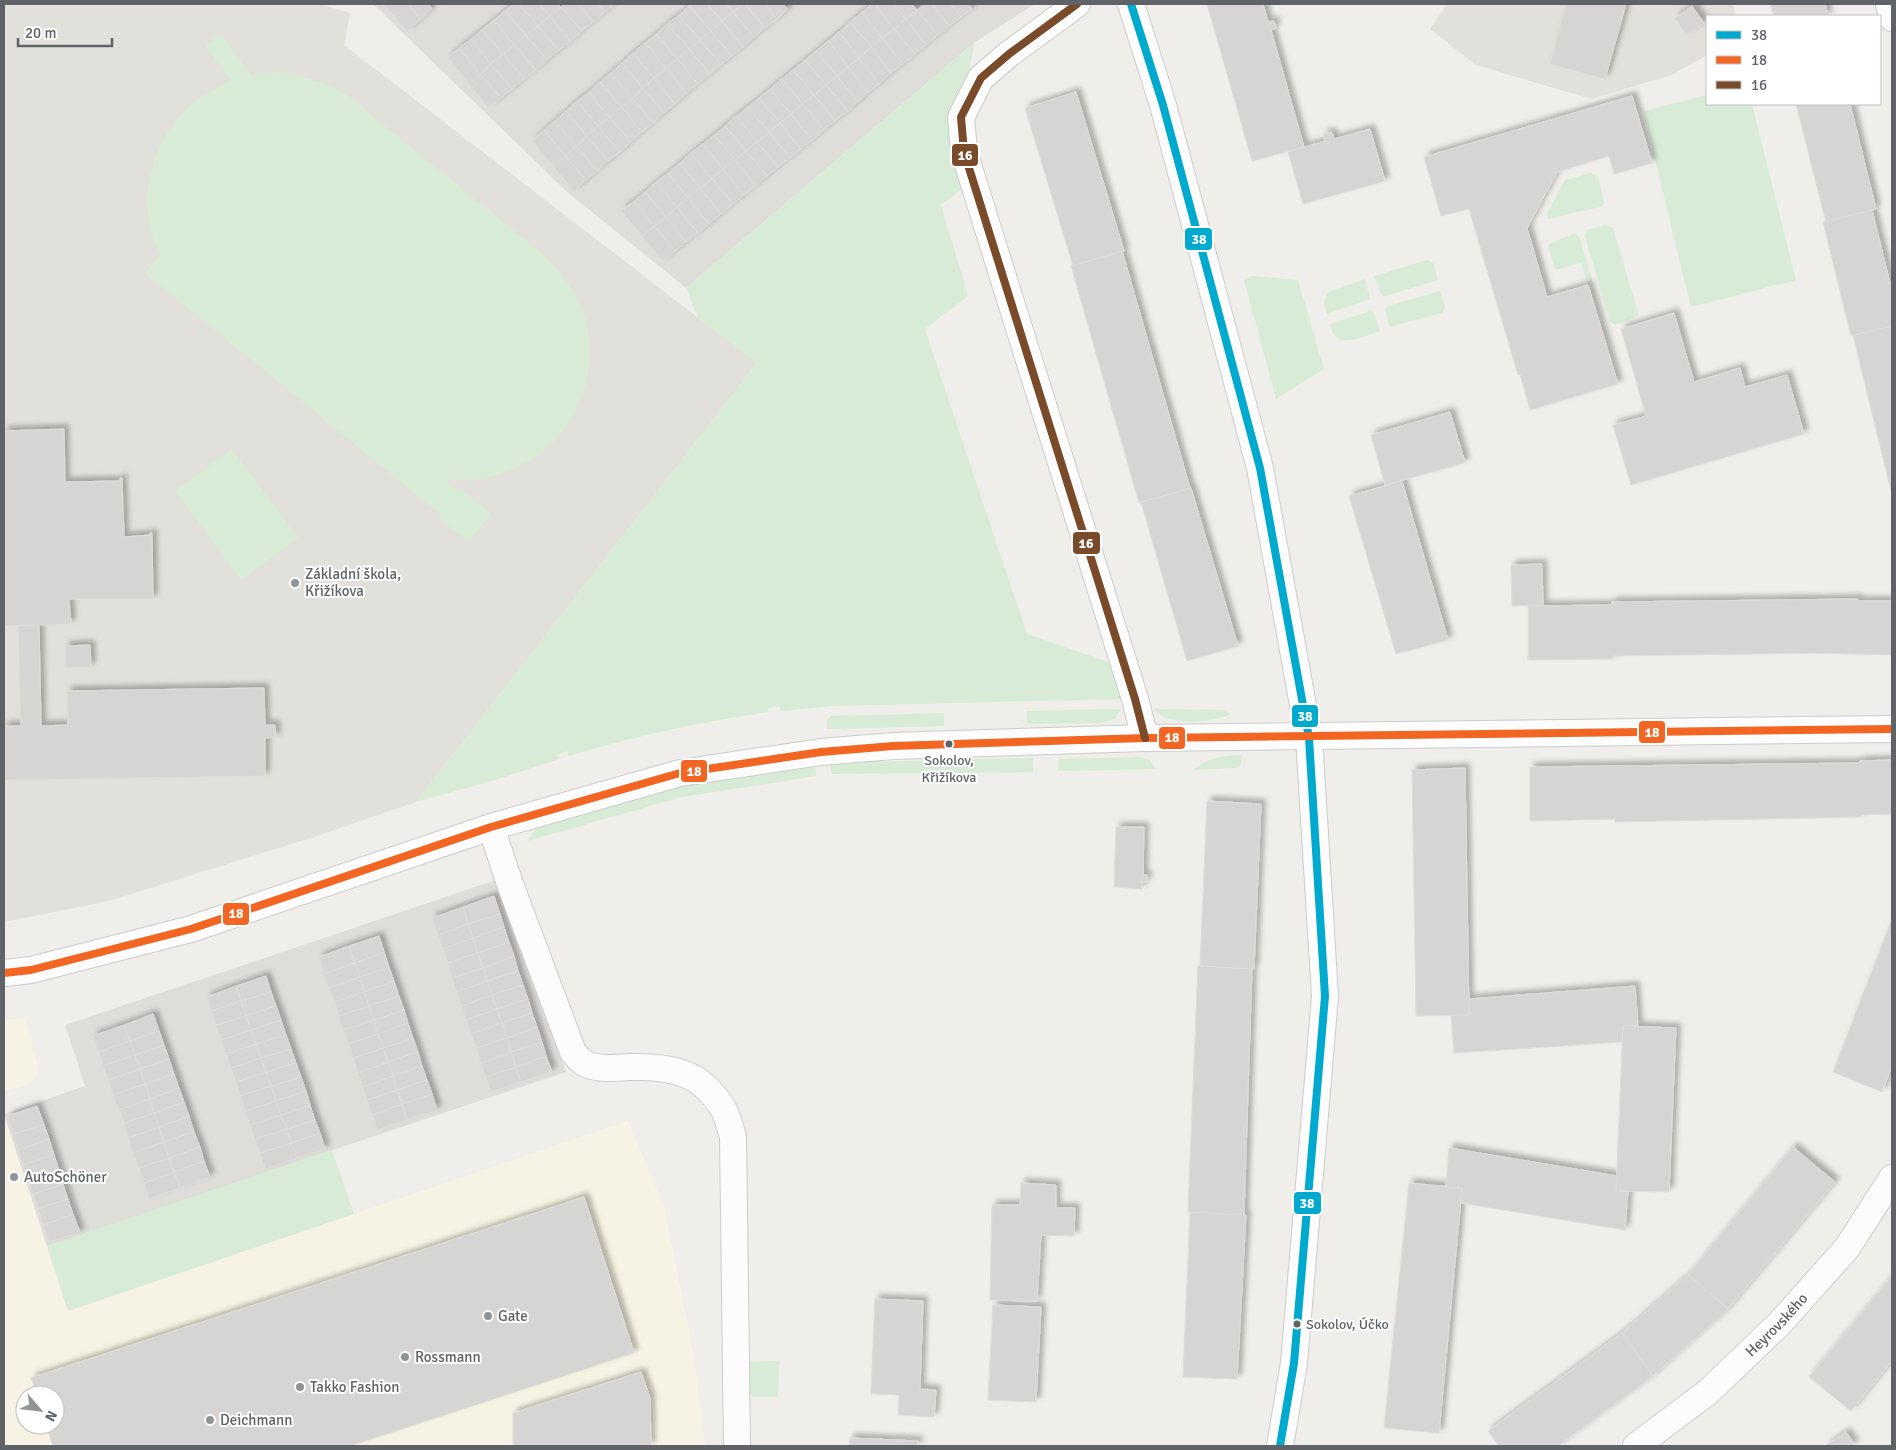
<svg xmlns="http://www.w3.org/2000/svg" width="1896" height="1450" font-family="Signika,sans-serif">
<defs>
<filter id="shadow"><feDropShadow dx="4.5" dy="-4.5" stdDeviation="2.5" flood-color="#0004"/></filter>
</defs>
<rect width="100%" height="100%" fill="#efeeea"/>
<path fill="#f7f3e4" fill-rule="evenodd" d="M25,1018L39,1069L34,1079L27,1085L4,1091V1020Z
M4,1115L68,1311L628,1121L664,1207L693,1350L705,1446H4ZM25,1395H55V1425H25Z"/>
<path fill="#dfddda" d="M373,4H1035L975,42L686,288L566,191Z
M502,878L566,1072L47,1246L4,1114L85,1086L65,1025Z"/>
<path fill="#e2e0da" d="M4,4H319L350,13L344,45L757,363L416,802L317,836L109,901L4,922Z
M1447,4H1733L1736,16H1707V55L1672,75L1591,99L1476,65L1430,29Z"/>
<path fill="#d8ebd6" d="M220,34L252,76C285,68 318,79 347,95L546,257C558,270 569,283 578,299C588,319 591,344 589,366C580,440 518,486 445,479L458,491L461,489L491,514L468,542L438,517L440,514L145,273L160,255C134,207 150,139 192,104C203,94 218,88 231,81L205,46Z
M975,42L964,93L967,185L941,205L968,296L925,329L1027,634L1117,665L1125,699L833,706L780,711V706L768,708V712C701,722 635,736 569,756L567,751L558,755L559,759L492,781L416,802L757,363L698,318L686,288Z
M1707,95V104H1752L1796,280L1691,307L1643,111Z
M1591,173L1598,176L1604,204L1600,207L1548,219L1547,213L1565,180Z
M1606,225L1613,228L1638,313V316L1615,325L1610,321L1585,237V233L1587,230Z
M1573,234L1577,235L1580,238L1593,284L1588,285L1581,263L1555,270L1549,248V244Z
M1427,260L1433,263L1438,280L1386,296H1382L1374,276Z
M1251,276L1298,280L1324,369L1276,399L1244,280Z
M1365,279L1370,299L1327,314L1324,302L1328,292Z
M1440,291L1445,307L1443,312L1390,327L1385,311L1388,306Z
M1371,311L1375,315L1380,331C1369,335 1342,347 1334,335C1332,332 1331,327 1330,324Z
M232,449L298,538L241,580L175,491Z
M1121,709L1116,718L1102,723L1027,724V711Z
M1154,709L1223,710L1231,714C1213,723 1166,727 1154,709Z
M944,713V726L827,729V721L831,716Z
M1242,755L1240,766L1237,768L1193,770C1209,757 1223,756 1242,755Z
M1140,757L1150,760L1156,769L1058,771L1059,759Z
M1033,758V772L832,774L830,765L860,762Z
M815,764L816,776L682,797L527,841L537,828L546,824L653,791L715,779Z
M332,1150L354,1214L68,1311L47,1246Z
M779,1361L778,1397H753L750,1393V1362Z"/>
<path fill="#d6d5d3" stroke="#deddd9" filter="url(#shadow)" d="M387,4H408L421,19L407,31L385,6Z
M408,4H428L432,9L421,19Z
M514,4H519L538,26L526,35L505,11Z
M519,4H539L549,16L538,26Z
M539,4H558L561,7L549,16Z
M564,4H578L593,22L582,31L561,7Z
M578,4H598L605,12L593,22Z
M598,4H615L605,12Z
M692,4H707L722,21L711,31L689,6Z
M707,4H726L733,12L722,21Z
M726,4H743L733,12Z
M743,4H745L765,28L754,37L733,12Z
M745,4H765L777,19L765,28Z
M765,4H783L788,9L777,19Z
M872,4H875L894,29L882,38L862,12Z
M875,4H893L906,19L894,29Z
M893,4H912L917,10L906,19Z
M925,4H932L949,26L938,35L917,10Z
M932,4H950L961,17L949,26Z
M950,4H968L972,9L961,17Z
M1207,4H1263L1268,22L1274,21L1276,28L1271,30L1304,147L1252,161Z
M1566,4H1626L1605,79L1550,64Z
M1770,4H1825L1828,16H1774Z
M689,6L711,31L700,40L679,15Z
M1692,6L1704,23L1686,35L1675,18Z
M561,7L582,31L571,41L549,16Z
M917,10L938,35L926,45L906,19Z
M505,11L526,35L515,45L494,20Z
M733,12L754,37L743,47L722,21Z
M862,12L882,38L871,47L850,22Z
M679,15L700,40L689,49L667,24Z
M549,16L571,41L559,50L538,26Z
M906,19L926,45L915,54L894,29Z
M494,20L515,45L503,54L482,30Z
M722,21L743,47L732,56L711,31Z
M850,22L871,47L859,58L839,32Z
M667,24L689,49L677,59L656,34Z
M538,26L559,50L547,60L526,35Z
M894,29L915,54L903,64L882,38Z
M482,30L503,54L491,64L471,39Z
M711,31L732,56L721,65L700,40Z
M839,32L859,58L848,67L828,41Z
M656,34L677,59L666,68L645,43Z
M526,35L547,60L536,70L515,45Z
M882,38L903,64L891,73L871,47Z
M471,39L491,64L480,74L459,48Z
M700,40L721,65L710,74L689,49Z
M828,41L848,67L837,76L816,51Z
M645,43L666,68L654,78L633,53Z
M515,45L536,70L524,79L503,54Z
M871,47L891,73L879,84L859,58Z
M459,48L480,74L469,83L448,58Z
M689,49L710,74L698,84L677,59Z
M816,51L837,76L826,85L805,60Z
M633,53L654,78L643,88L622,63Z
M503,54L524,79L512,89L491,64Z
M859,58L879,84L868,93L848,67Z
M677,59L698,84L687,93L666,68Z
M805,60L826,85L814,95L793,70Z
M622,63L643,88L632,98L611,73Z
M491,64L512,89L501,98L480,74Z
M848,67L868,93L858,102L837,76Z
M666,68L687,93L675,104L654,78Z
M793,70L814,95L803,104L782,79Z
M611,73L632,98L621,107L600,82Z
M480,74L501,98L489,108L469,83Z
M837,76L858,102L848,111L826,85Z
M654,78L675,104L664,113L643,88Z
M782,79L803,104L791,114L770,89Z
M600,82L621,107L609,117L589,92Z
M826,85L848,111L835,121L814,95Z
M643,88L664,113L653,123L632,98Z
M770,89L791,114L780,123L759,98Z
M589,92L609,117L598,126L577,101Z
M1076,92L1124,251L1073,266L1025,108Z
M814,95L835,121L824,130L803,104Z
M1632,96L1652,163L1614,174L1609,156L1557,172L1527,228L1547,297L1588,285L1618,384L1530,410L1520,374L1518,375L1469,209L1441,216L1424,157Z
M632,98L653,123L642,132L621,107Z
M759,98L780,123L769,132L748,107Z
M577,101L598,126L587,136L566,111Z
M803,104L824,130L812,140L791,114Z
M1796,104H1850L1876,209L1826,222Z
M621,107L642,132L631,142L609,117Z
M748,107L769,132L757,142L736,116Z
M566,111L587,136L576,146L555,121Z
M791,114L812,140L801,149L780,123Z
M736,116L757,142L746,151L725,126Z
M609,117L631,142L620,152L598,126Z
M555,121L576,146L565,156L544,130Z
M780,123L801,149L790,158L769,132Z
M598,126L620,152L608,161L587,136Z
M725,126L746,151L735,160L714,135Z
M1370,129L1385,181L1303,204L1288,152L1325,141L1323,134L1332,132L1334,139Z
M544,130L565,156L553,166L532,141Z
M769,132L790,158L778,167L757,142Z
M714,135L735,160L723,169L703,144Z
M587,136L608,161L597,171L576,146Z
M757,142L778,167L767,176L746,151Z
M703,144L723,169L712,179L691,153Z
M576,146L597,171L586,180L565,156Z
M746,151L767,176L756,186L735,160Z
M691,153L712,179L700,188L680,163Z
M565,156L586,180L574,191L553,166Z
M735,160L756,186L744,195L723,169Z
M680,163L700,188L688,198L668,173Z
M723,169L744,195L733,204L712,179Z
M668,173L688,198L677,207L656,182Z
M712,179L733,204L721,214L700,188Z
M656,182L677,207L666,217L645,192Z
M700,188L721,214L709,224L688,198Z
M645,192L666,217L654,226L634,201Z
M688,198L709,224L698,233L677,207Z
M634,201L654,226L642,236L621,211Z
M677,207L698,233L686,242L666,217Z
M1872,210L1892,291V326L1851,336L1823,222Z
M666,217L686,242L675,251L654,226Z
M654,226L675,251L663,261L642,236Z
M1122,251L1190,488L1139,503L1071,266Z
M1674,313L1694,382L1740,368L1745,387L1787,375L1804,434L1631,485L1613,425L1646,416L1621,329Z
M1892,326V495L1853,335Z
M1450,412L1465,463L1385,485L1371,435Z
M64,429L65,482L120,481V478H122L124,537L150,535V533H152L153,599H69L71,624L4,626V431Z
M1402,481L1448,640L1396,654L1349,496Z
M1191,488L1238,646L1187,661L1141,502Z
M1542,564L1543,605L1512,606L1511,565Z
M1858,599V601H1892V655L1815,653L1613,656V659L1528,660V606L1612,605V602Z
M18,625H39L41,726L68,725L67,691L264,688L265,725H275L276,737L265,738V776L4,780V726H21Z
M90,645L91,667L66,668L65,646Z
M1892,760V814L1861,815V817L1615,822V819L1530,821V767L1859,763L1860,761Z
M1465,768L1469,1015L1416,1016L1412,770Z
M1207,801L1261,804L1254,969L1200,966Z
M1116,827H1144L1143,875H1147V882H1142V889L1114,887Z
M494,896L500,914L468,924L463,907Z
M463,907L468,924L438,935L432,918Z
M500,914L504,927L473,938L468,924Z
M1892,919V1066L1882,1092L1833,1072Z
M468,924L473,938L443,949L438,935Z
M504,927L509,942L478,953L473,938Z
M379,936L384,952L355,963L349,946Z
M473,938L478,953L448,963L443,949Z
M509,942L514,956L483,968L478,953Z
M349,946L355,963L324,974L319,957Z
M384,952L389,967L360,977L355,963Z
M478,953L483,968L452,978L448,963Z
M514,956L518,971L487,981L483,968Z
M355,963L360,977L329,988L324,974Z
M1198,966L1252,969L1244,1215L1188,1212Z
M389,967L394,981L364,992L360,977Z
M483,968L487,981L457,992L452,978Z
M518,971L523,985L492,995L487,981Z
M266,976L271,992L241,1001L236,986Z
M360,977L364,992L334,1002L329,988Z
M394,981L399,996L369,1006L364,992Z
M487,981L492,995L462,1006L457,992Z
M523,985L528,999L497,1009L492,995Z
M236,986L241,1001L211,1011L207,997Z
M1635,986L1638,1026H1623L1622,1042L1454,1053L1451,1015H1469V999Z
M271,992L276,1006L246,1016L241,1001Z
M364,992L369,1006L339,1016L334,1002Z
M492,995L497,1009L466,1020L462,1006Z
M399,996L404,1010L374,1020L369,1006Z
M528,999L532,1013L502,1023L497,1009Z
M241,1001L246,1016L216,1025L211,1011Z
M276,1006L281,1020L251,1030L246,1016Z
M369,1006L374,1020L343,1030L339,1016Z
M497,1009L502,1023L471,1034L466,1020Z
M404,1010L408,1023L378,1034L374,1020Z
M532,1013L537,1027L507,1038L502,1023Z
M153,1014L159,1031L130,1041L124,1025Z
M246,1016L251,1030L221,1040L216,1025Z
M281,1020L286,1035L256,1044L251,1030Z
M374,1020L378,1034L348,1044L343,1030Z
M408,1023L413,1038L383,1048L378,1034Z
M502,1023L507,1038L476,1048L471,1034Z
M124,1025L130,1041L99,1052L93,1036Z
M1623,1026L1676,1028L1669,1192L1616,1191Z
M537,1027L542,1042L511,1052L507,1038Z
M251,1030L256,1044L226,1054L221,1040Z
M159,1031L164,1045L135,1055L130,1041Z
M378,1034L383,1048L353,1058L348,1044Z
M286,1035L291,1049L261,1058L256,1044Z
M413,1038L418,1052L388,1062L383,1048Z
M507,1038L511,1052L481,1063L476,1048Z
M130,1041L135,1055L103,1066L99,1052Z
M542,1042L546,1056L516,1067L511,1052Z
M256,1044L261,1058L231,1068L226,1054Z
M164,1045L169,1059L140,1069L135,1055Z
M383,1048L388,1062L358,1073L353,1058Z
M291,1049L296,1063L266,1072L261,1058Z
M418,1052L422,1066L393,1076L388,1062Z
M511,1052L516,1067L486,1077L481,1063Z
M135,1055L140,1069L108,1080L103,1066Z
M546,1056L552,1072L521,1082L516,1067Z
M261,1058L266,1072L236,1082L231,1068Z
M169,1059L174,1074L145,1084L140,1069Z
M388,1062L393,1076L363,1087L358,1073Z
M296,1063L301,1077L271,1086L266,1072Z
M422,1066L427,1080L397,1090L393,1076Z
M516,1067L521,1082L491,1092L486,1077Z
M140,1069L145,1084L113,1095L108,1080Z
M266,1072L271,1086L241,1096L236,1082Z
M174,1074L179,1088L150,1099L145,1084Z
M393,1076L397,1090L367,1100L363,1087Z
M301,1077L306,1091L276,1101L271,1086Z
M427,1080L432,1094L402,1104L397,1090Z
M145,1084L150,1099L119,1110L113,1095Z
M271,1086L276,1101L245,1111L241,1096Z
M179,1088L184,1102L154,1113L150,1099Z
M397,1090L402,1104L372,1115L367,1100Z
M306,1091L310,1105L281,1115L276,1101Z
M432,1094L437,1110L407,1120L402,1104Z
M150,1099L154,1113L124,1123L119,1110Z
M276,1101L281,1115L250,1125L245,1111Z
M184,1102L189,1116L159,1127L154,1113Z
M402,1104L407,1120L377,1130L372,1115Z
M310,1105L315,1120L287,1129L281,1115Z
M37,1106L44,1125L13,1134L8,1116Z
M154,1113L159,1127L128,1138L124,1123Z
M281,1115L287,1129L255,1139L250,1125Z
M189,1116L194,1132L164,1142L159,1127Z
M315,1120L320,1133L291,1143L287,1129Z
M44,1125L49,1139L18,1150L13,1134Z
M159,1127L164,1142L133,1153L128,1138Z
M287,1129L291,1143L260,1153L255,1139Z
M194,1132L200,1147L169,1158L164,1142Z
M320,1133L325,1149L297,1158L291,1143Z
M49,1139L54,1155L23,1165L18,1150Z
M164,1142L169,1158L139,1168L133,1153Z
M291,1143L297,1158L265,1169L260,1153Z
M200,1147L204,1161L174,1172L169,1158Z
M1793,1147L1835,1182L1728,1309L1688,1275Z
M1449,1148L1617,1176L1616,1191H1628L1625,1230L1461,1203L1462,1188L1446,1187Z
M54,1155L59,1170L28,1180L23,1165Z
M169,1158L174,1172L144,1183L139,1168Z
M204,1161L210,1177L180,1188L174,1172Z
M59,1170L63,1184L33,1194L28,1180Z
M174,1172L180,1188L149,1199L144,1183Z
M1021,1183L1056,1185V1208H1075L1074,1236L1041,1235L1037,1301L990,1300L992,1205H1020Z
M1409,1183L1462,1188L1439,1433L1384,1428Z
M63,1184L68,1199L38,1209L33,1194Z
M584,1197L634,1353L350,1446H53L46,1425H55V1395H37L31,1378Z
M68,1199L73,1214L43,1225L38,1209Z
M1190,1212L1246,1215L1237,1379L1183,1377Z
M73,1214L80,1233L49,1242L43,1225Z
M1688,1275L1728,1309L1653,1376L1622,1333Z
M1892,1276V1361L1851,1411L1809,1377Z
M875,1299L923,1301L920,1389L936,1390L934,1417L898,1415L899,1395L871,1394Z
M993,1305L1041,1307L1036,1402L988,1400Z
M1622,1333L1653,1376L1558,1446H1499L1488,1431Z
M641,1372L650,1398L651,1446H513V1413Z
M1846,1432L1855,1446H1825Z
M850,1438L918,1441V1446H849Z"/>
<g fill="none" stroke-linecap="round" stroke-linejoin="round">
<g stroke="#cbcccc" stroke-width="28">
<g id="street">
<path d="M1077,4L1009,54L981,78L961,117L964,152L1135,699L1145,738"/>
<path d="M1131,4L1163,105L1260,468L1309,738L1325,996L1294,1363L1280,1446"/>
<path d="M1889,4L1892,18"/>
<path d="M491,827L510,884L573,1052C576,1056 580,1060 584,1063C597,1070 615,1068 629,1067C671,1066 701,1071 724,1110C728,1118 730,1128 733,1136L737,1446"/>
<path d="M4,973L31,970L191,929L491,827L680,773L821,752L893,746L1145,738L1892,729"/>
<path id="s1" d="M1636,1446L1708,1392L1780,1323L1847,1248L1892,1178"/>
</g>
</g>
<use href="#street" stroke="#fdfcfc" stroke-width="26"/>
<g stroke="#fff" stroke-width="11">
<path id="bus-1" d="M1131,4L1163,105L1260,468L1309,738L1325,996L1294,1363L1280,1446"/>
</g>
<g stroke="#fff" stroke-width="11">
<path id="bus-2" d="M4,973L31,970L191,929L491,827L680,773L821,752L893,746L1145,738L1892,729"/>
</g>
<g stroke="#fff" stroke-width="11">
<path id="bus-3" d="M1077,4L1009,54L981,78L961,117L964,152L1135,699L1145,738"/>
</g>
<use href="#bus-1" stroke="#00a9ce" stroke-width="8"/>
<use href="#bus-2" stroke="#f26522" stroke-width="8"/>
<use href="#bus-3" stroke="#7a4b2a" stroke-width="8"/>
</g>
<g fill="#919496" stroke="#fff" stroke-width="2">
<circle cx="295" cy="583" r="5"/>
<circle cx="14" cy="1177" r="5"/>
<circle cx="488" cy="1316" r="5"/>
<circle cx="405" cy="1357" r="5"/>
<circle cx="300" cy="1387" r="5"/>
<circle cx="210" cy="1420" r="5"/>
</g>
<g fill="#5f6368" stroke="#fff" stroke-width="2">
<circle cx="949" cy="744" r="4.5"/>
<circle cx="1297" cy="1324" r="4.5"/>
</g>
<g text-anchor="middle" stroke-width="4" stroke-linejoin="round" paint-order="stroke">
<g font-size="14" fill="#5f6368" stroke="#fff">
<text x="949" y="765">Sokolov,<tspan x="949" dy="17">Křižíkova</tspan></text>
<text x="1306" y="1329" text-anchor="start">Sokolov, Účko</text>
</g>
<g font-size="15" fill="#5f6368" stroke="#fff" text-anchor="start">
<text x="305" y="579">Základní škola,<tspan x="305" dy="17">Křižíkova</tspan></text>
<text x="24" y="1182">AutoSchöner</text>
<text x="498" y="1321">Gate</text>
<text x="415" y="1362">Rossmann</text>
<text x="310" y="1392">Takko Fashion</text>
<text x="220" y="1425">Deichmann</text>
</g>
<g font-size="15" fill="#5f6368" stroke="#fff">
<text dy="5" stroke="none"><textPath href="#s1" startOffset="186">Heyrovského</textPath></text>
</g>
</g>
<g stroke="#fff" stroke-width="2">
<rect x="951" y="143" width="28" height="24" rx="5" fill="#7a4b2a"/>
<rect x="1184" y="227" width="29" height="24" rx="5" fill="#00a9ce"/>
<rect x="1072" y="531" width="29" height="24" rx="5" fill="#7a4b2a"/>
<rect x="1291" y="704" width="28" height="24" rx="5" fill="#00a9ce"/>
<rect x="1638" y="720" width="28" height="24" rx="5" fill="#f26522"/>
<rect x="1158" y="726" width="28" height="24" rx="5" fill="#f26522"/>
<rect x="680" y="759" width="28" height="24" rx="5" fill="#f26522"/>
<rect x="222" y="902" width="28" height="24" rx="5" fill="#f26522"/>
<rect x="1293" y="1191" width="29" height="24" rx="5" fill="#00a9ce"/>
</g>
<g font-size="14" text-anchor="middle" font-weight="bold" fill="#fff">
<text x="965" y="160">16</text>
<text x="1199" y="244">38</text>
<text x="1086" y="548">16</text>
<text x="1305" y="721">38</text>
<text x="1652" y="737">18</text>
<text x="1172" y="742">18</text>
<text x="694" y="776">18</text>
<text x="236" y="918">18</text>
<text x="1307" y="1208">38</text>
</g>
<rect width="1896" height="1450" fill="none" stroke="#5f6368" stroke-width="10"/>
<rect x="1706" y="15" width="175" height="90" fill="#ffffff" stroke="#bfc1c3"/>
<rect x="1716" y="31" width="25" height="8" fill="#00a9ce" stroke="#bfc1c3"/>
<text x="1751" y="40" font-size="15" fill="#5f6368">38</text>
<rect x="1716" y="56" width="25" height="8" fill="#f26522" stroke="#bfc1c3"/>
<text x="1751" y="65" font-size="15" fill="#5f6368">18</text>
<rect x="1716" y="81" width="25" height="8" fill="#7a4b2a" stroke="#bfc1c3"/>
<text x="1751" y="90" font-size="15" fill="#5f6368">16</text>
<g transform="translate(40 1410) rotate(118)"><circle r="24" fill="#ffffff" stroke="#bfc1c3"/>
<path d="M0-4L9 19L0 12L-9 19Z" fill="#919496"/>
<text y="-8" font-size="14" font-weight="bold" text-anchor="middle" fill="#5f6368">N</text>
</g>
<path d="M18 38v8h94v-8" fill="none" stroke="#5f6368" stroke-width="2.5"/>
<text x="25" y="38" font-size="15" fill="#5f6368" stroke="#ffffff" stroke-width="4" paint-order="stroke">20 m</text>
</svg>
